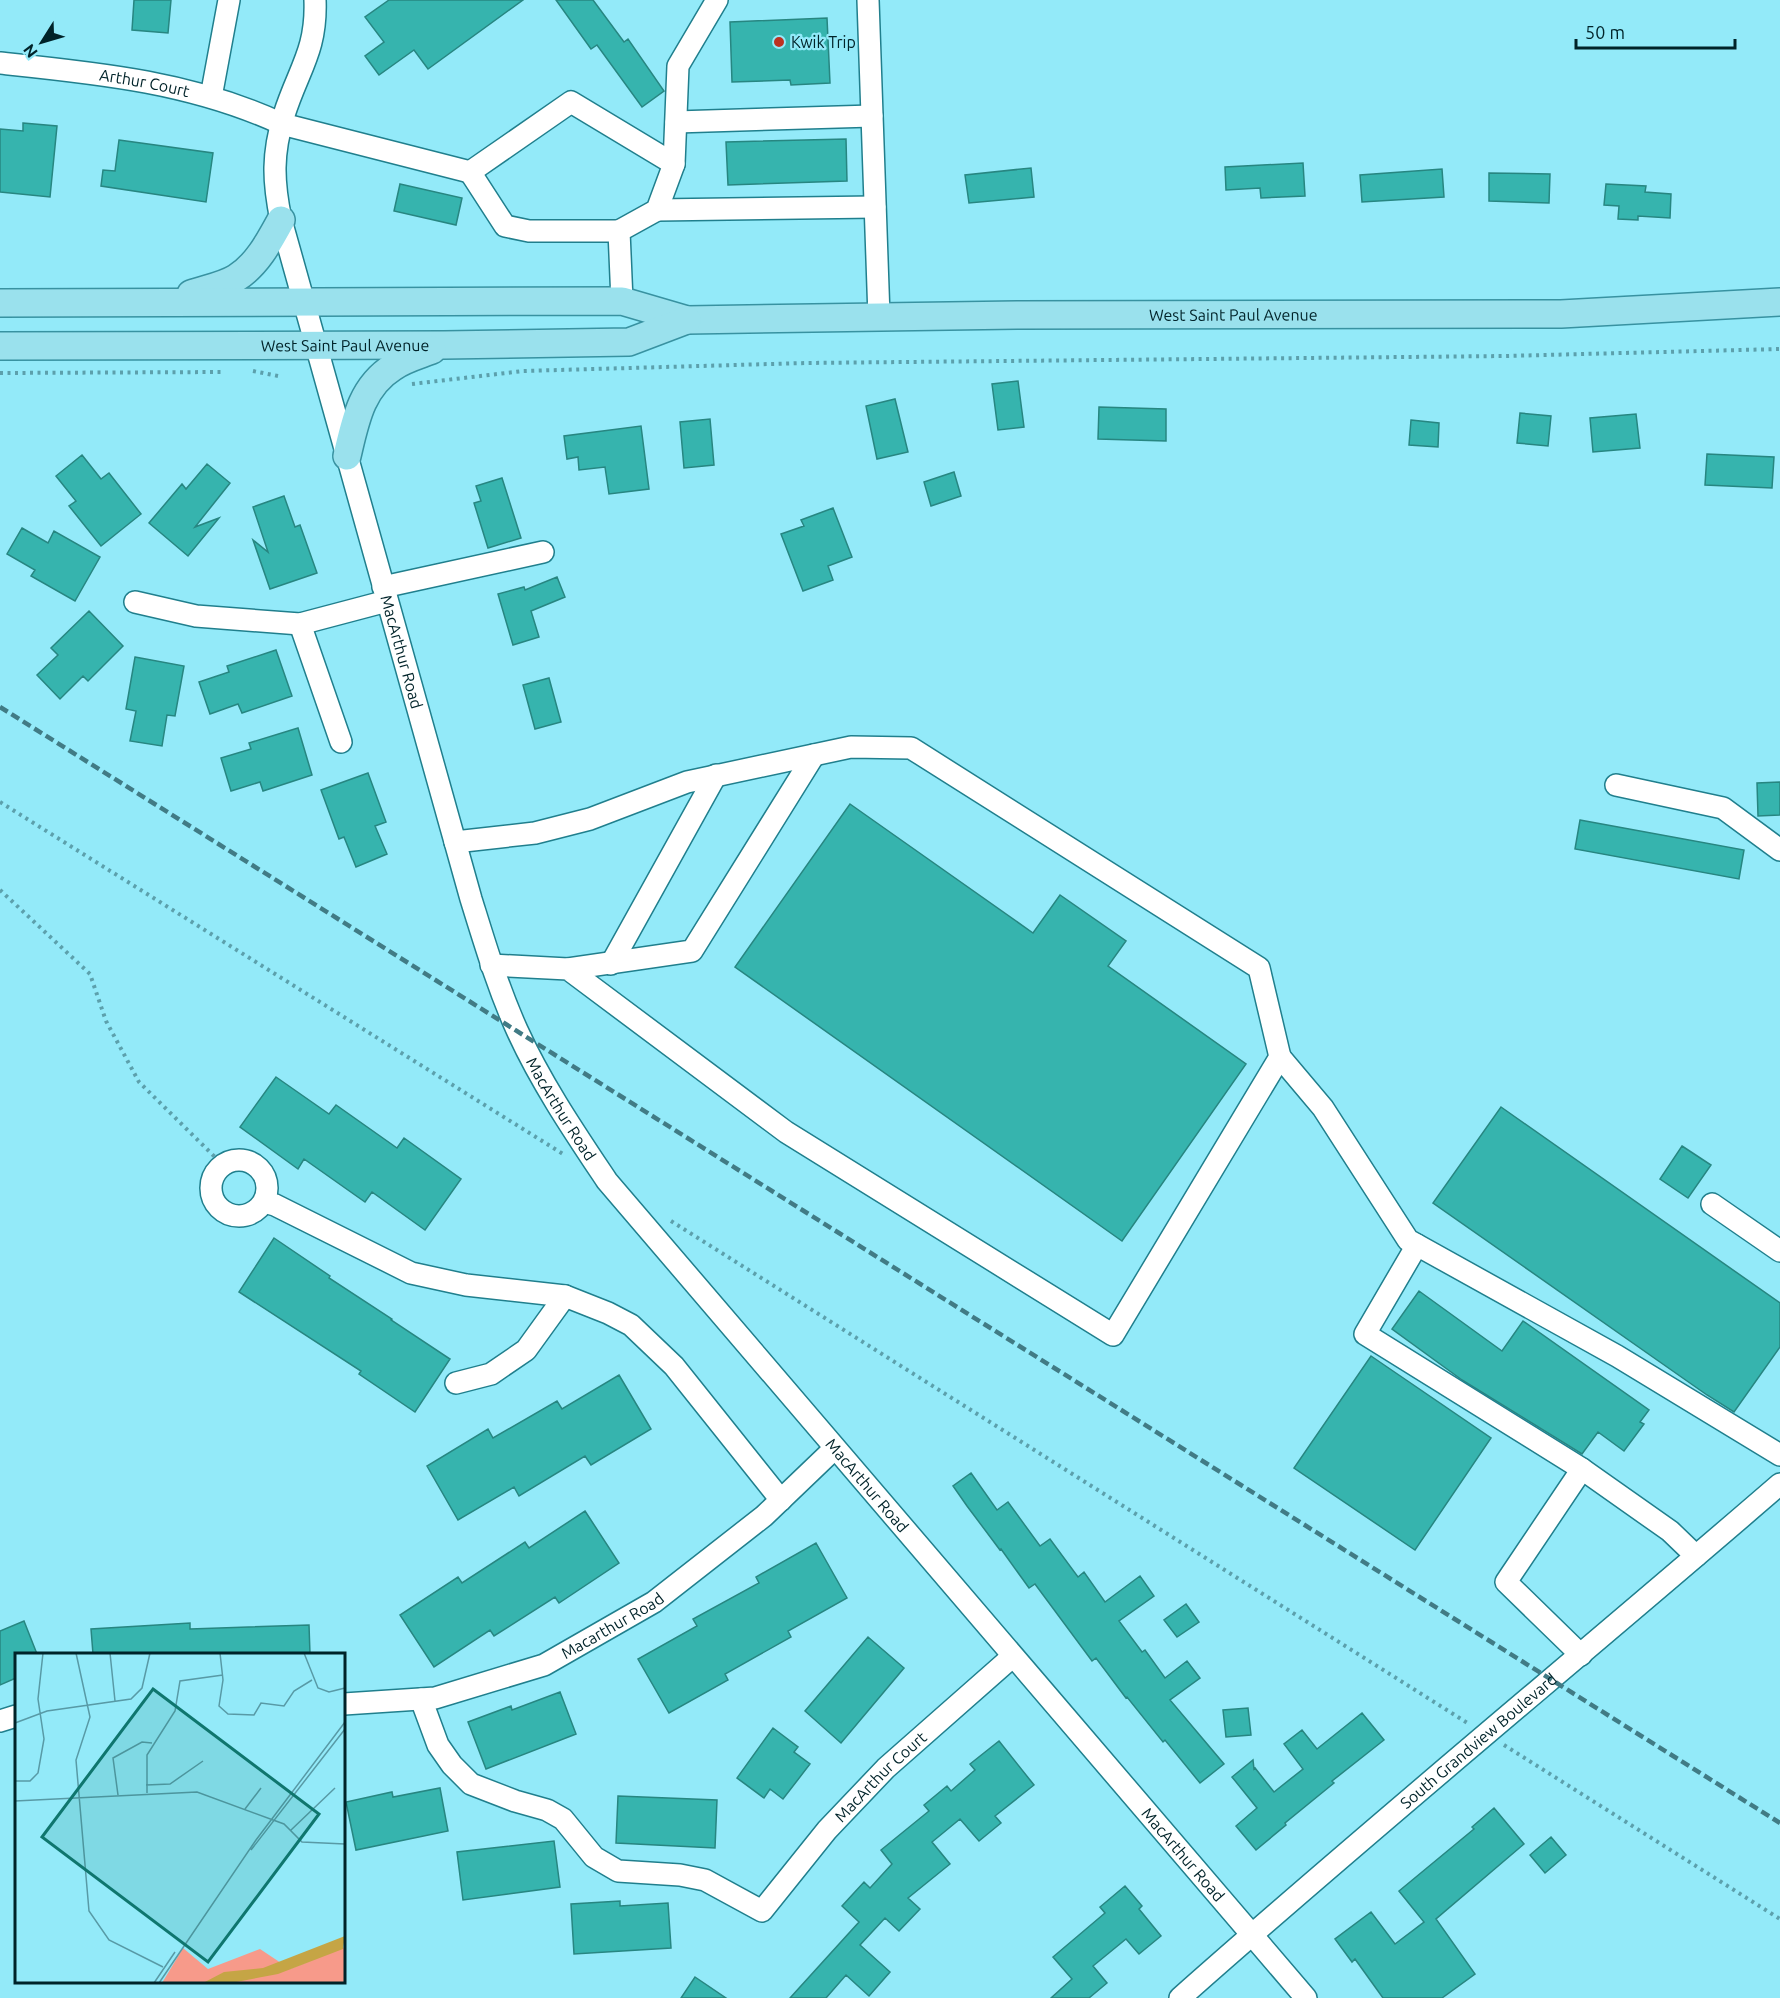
<svg xmlns="http://www.w3.org/2000/svg" width="1780" height="1998" font-family="Ubuntu,sans-serif">
<rect width="100%" height="100%" fill="#93eaf9"/>
<path fill="#36b4ae" stroke="#278681" stroke-width="1.5" d="M134,0H171L168,33L132,30Z
M389,0H523L428,69L414,50L379,75L365,56L384,42L365,17Z
M556,0H593L624,42L628,39L664,91L642,107L597,45L591,49Z
M827,18L830,83L791,85L790,80L732,82L730,22Z
M23,123L57,126L50,197L0,192V129L23,131Z
M846,139L847,181L728,185L726,142Z
M119,140L213,153L206,202L101,186L103,170L115,171Z
M1303,163L1305,196L1261,198L1260,188L1226,190L1225,167Z
M1031,168L1034,197L969,203L965,175Z
M1442,169L1444,197L1362,202L1360,175Z
M1489,173L1550,174L1549,203L1489,201Z
M400,184L462,198L456,225L394,211Z
M1606,184L1646,186L1645,192L1671,194L1670,218L1638,216V220L1618,219L1619,206L1604,205Z
M1018,381L1024,427L998,430L992,384Z
M895,399L908,452L877,459L866,406Z
M1099,407L1166,409V441L1098,439Z
M1520,413L1551,416L1548,446L1517,443Z
M1636,414L1640,448L1593,452L1590,418Z
M710,419L714,465L684,468L680,422Z
M1411,420L1439,423L1438,447L1409,445Z
M641,426L649,489L609,494L605,467L579,470L578,457L567,459L564,436Z
M1707,454L1774,457L1772,488L1705,485Z
M82,455L101,479L109,473L141,514L101,546L69,506L76,501L56,476Z
M207,464L230,483L195,527L219,518L188,556L149,523L182,484L186,489Z
M954,472L961,496L931,506L924,482Z
M502,478L521,538L488,548L474,503L481,501L476,486Z
M284,496L295,527L300,525L317,573L270,589L253,540L268,552L253,507Z
M833,508L852,557L828,566L833,580L803,591L781,534L804,526L801,520Z
M22,528L48,543L54,531L100,557L75,601L31,576L35,570L7,554Z
M557,577L565,597L531,611L539,637L513,645L498,594L524,587L525,590Z
M89,611L123,646L88,681L83,676L60,699L37,675L58,655L51,648Z
M276,650L292,696L242,713L238,704L210,714L199,682L229,672L227,666Z
M135,657L184,666L175,716L167,715L162,746L130,741L136,711L126,709Z
M549,678L561,722L535,729L523,685Z
M298,728L312,775L263,791L260,782L231,791L221,758L251,749L249,743Z
M368,773L386,822L375,826L387,854L356,867L344,837L339,839L321,790Z
M1780,782V815L1758,816L1757,783Z
M850,804L1033,933L1060,895L1126,941L1108,966L1246,1064L1122,1241L735,967Z
M1580,820L1744,850L1739,879L1575,849Z
M276,1077L329,1114L336,1105L397,1148L404,1138L461,1179L425,1230L372,1192L365,1202L304,1159L298,1169L240,1127Z
M1501,1107L1780,1303V1347L1734,1412L1707,1395L1433,1203Z
M1682,1146L1711,1165L1688,1198L1660,1179Z
M274,1238L330,1276L329,1278L392,1319L391,1320L450,1359L415,1412L359,1374L361,1371L239,1292Z
M1419,1291L1502,1351L1523,1321L1649,1410L1640,1422L1644,1424L1624,1451L1598,1432L1582,1454L1462,1380L1392,1329Z
M1371,1356L1491,1438L1415,1550L1294,1468Z
M619,1375L651,1429L591,1465L585,1456L519,1496L514,1487L458,1520L427,1466L488,1429L493,1438L557,1401L562,1409Z
M971,1473L997,1510L1008,1502L1040,1546L1050,1539L1078,1577L1084,1572L1105,1602L1140,1576L1154,1596L1119,1621L1142,1652L1145,1650L1165,1678L1187,1661L1200,1678L1170,1700L1224,1764L1200,1783L1165,1740L1163,1742L1127,1697L1126,1698L1096,1658L1092,1661L1035,1584L1029,1588L1001,1549L1000,1550L967,1506L953,1486Z
M585,1511L619,1563L559,1603L555,1597L494,1636L490,1630L434,1667L400,1615L458,1577L462,1583L525,1542L529,1548Z
M816,1543L847,1598L788,1631L791,1637L725,1674L728,1680L669,1713L638,1659L697,1626L693,1619L759,1583L756,1577Z
M1186,1604L1199,1622L1177,1637L1164,1620Z
M24,1621L37,1654H16V1678L0,1685V1631Z
M190,1623V1629L309,1625L310,1654H93L91,1629Z
M868,1637L904,1668L841,1743L805,1711Z
M560,1692L576,1734L486,1769L468,1722L511,1706L512,1710Z
M1248,1708L1251,1735L1226,1737L1223,1710Z
M1362,1713L1384,1740L1332,1781L1334,1783L1285,1823L1286,1825L1256,1850L1236,1826L1257,1808L1232,1777L1253,1760L1254,1769L1255,1768L1274,1792L1303,1769L1284,1744L1302,1730L1317,1749Z
M773,1728L798,1747L794,1752L810,1764L783,1799L770,1789L764,1798L737,1778Z
M999,1741L1034,1785L995,1816L1001,1823L979,1841L960,1819L932,1842L950,1864L908,1898L920,1909L899,1931L885,1918L860,1945L890,1972L869,1996L846,1975L826,1998H790L859,1922L842,1906L864,1882L870,1888L892,1864L881,1850L929,1811L924,1805L947,1786L951,1791L975,1770L970,1764Z
M440,1788L448,1831L356,1850L346,1802L392,1792L393,1797Z
M618,1796L717,1800L715,1848L616,1843Z
M1494,1808L1524,1844L1436,1919L1475,1974L1442,1998H1383L1355,1959L1352,1962L1335,1939L1371,1912L1395,1944L1424,1922L1399,1891L1474,1829L1472,1827Z
M1551,1837L1566,1855L1545,1873L1530,1855Z
M554,1841L560,1887L463,1900L457,1852Z
M1125,1886L1142,1906L1139,1909L1161,1936L1139,1954L1126,1939L1093,1966L1107,1983L1089,1998H1051L1072,1979L1053,1957L1105,1913L1100,1907Z
M620,1901V1906L668,1903L671,1948L574,1954L571,1904Z
M695,1977L726,1998H681Z"/>
<g fill="none" stroke-linecap="round" stroke-linejoin="round">
<g stroke="#207f8d" stroke-width="24">
<g id="minor">
<path id="s1" d="M315,0C317,51 298,70 284,115C272,154 273,181 281,220L471,899C485,944 498,988 517,1030C541,1083 575,1133 607,1181L1306,1998"/>
<path d="M868,0L879,317"/>
<path id="s2" d="M0,63C97,73 192,82 282,124L470,172L571,102L674,164"/>
<path d="M211,97L229,0"/>
<path d="M676,122L872,116"/>
<path d="M470,172L505,226L529,231H619"/>
<path d="M657,210L875,207"/>
<path d="M622,301L619,231L657,210L674,164L678,66L717,0"/>
<path d="M383,587L543,552"/>
<path d="M135,602L196,616L300,624L387,601"/>
<path d="M300,624L341,742"/>
<path d="M1616,785L1723,808L1780,850"/>
<path d="M455,842L535,833L590,819L687,782L851,747L911,748L1259,968L1280,1057L1113,1335L786,1132L568,969L491,965"/>
<path d="M611,964L716,775"/>
<path d="M568,969L692,951L814,755"/>
<path d="M1280,1057L1323,1108L1408,1240L1617,1356L1780,1455"/>
<circle cx="239" cy="1188" r="28"/>
<path d="M264,1202L275,1205L411,1273L466,1285L565,1296L608,1313L631,1325L674,1366L781,1500"/>
<path d="M1712,1204L1780,1251"/>
<path d="M1417,1245L1365,1334L1582,1469"/>
<path d="M456,1383L491,1374L526,1350L565,1296"/>
<path d="M1581,1655L1506,1582L1582,1469L1670,1531L1696,1556"/>
<path id="s3" d="M421,1699L438,1745L452,1765L471,1784L515,1801L547,1810L563,1819L594,1857L618,1871L680,1875L705,1880L762,1911L827,1830L886,1768L1012,1657"/>
<path id="s4" d="M344,1704L435,1698L544,1665L654,1602L764,1516L834,1449"/>
<path d="M0,1721L16,1716"/>
<path id="s5" d="M1180,1998C1377,1823 1581,1656 1780,1484"/>
</g>
</g>
<g stroke="#3892a1" stroke-width="30">
<g id="major">
<path d="M191,294C205,289 223,286 236,278C257,265 269,242 281,220"/>
<path id="s6" d="M0,303L622,301L687,320L1017,315L1561,314L1780,302"/>
<path id="s7" d="M0,346L444,345L629,342L687,320"/>
<path d="M347,456C355,422 361,387 393,367C404,359 419,355 432,350"/>
</g>
</g>
<path stroke="#5ca0ac" stroke-width="4" stroke-dasharray="3 4.5" stroke-linecap="butt" d="M253,371L278,376
M0,373L224,372
M412,384L523,371L806,363L1505,356L1780,349
M0,802L563,1154
M0,890L90,974L106,1021L139,1082L223,1165
M671,1221L1469,1724
M1504,1745L1780,1919"/>
<use href="#minor" stroke="#fff" stroke-width="21"/>
<use href="#major" stroke="#9ae1ed" stroke-width="27"/>
<path stroke="#417b85" stroke-width="4.5" stroke-dasharray="9 4.5" stroke-linecap="butt" d="M0,707L1780,1823"/>
</g>
<circle fill="#be3121" stroke="#93eaf9" stroke-width="2" cx="779" cy="42" r="6"/>
<g text-anchor="middle" stroke-width="4.5" stroke-linejoin="round" paint-order="stroke">
<g font-size="16" fill="#002329" stroke="#93eaf9" text-anchor="start">
<text x="791" y="48">Kwik Trip</text>
</g>
<g font-size="16" fill="#002329" stroke="#93eaf9">
<text dy="6" stroke="none"><textPath href="#s2" startOffset="146">Arthur Court</textPath></text>
<text dy="6" stroke="none"><textPath href="#s6" startOffset="1236">West Saint Paul Avenue</textPath></text>
<text dy="6" stroke="none"><textPath href="#s7" startOffset="345">West Saint Paul Avenue</textPath></text>
<text dy="6" stroke="none"><textPath href="#s1" startOffset="675">MacArthur Road</textPath></text>
<text dy="6" stroke="none"><textPath href="#s1" startOffset="1161">MacArthur Road</textPath></text>
<text dy="6" stroke="none"><textPath href="#s1" startOffset="1647">MacArthur Road</textPath></text>
<text dy="6" stroke="none"><textPath href="#s4" startOffset="284">Macarthur Road</textPath></text>
<text dy="6" stroke="none"><textPath href="#s5" startOffset="394">South Grandview Boulevard</textPath></text>
<text dy="6" stroke="none"><textPath href="#s3" startOffset="608">MacArthur Court</textPath></text>
<text dy="6" stroke="none"><textPath href="#s1" startOffset="2133">MacArthur Road</textPath></text>
</g>
</g>
<g transform="translate(15 1653)">
<rect width="330" height="330" fill="#93eaf9"/>
<path d="M330,294V330H147L168,295L193,316L245,296L275,316Z" fill="#f79a8a"/>
<path d="M330,283L328,296L263,321L216,330H188L209,319L248,315Z" fill="#c5a545"/>
<path fill="none" stroke="#589aa6" stroke-width="1.5" d="M61,0L75,64L61,107L74,258L94,287L148,314M95,0L100,48M205,0L208,27L204,53L213,61L239,62L246,50L269,53L279,38L297,27M289,0L303,35L314,39L330,35M0,70L32,58L116,46L127,35L135,0M0,128H15L23,120L29,86L23,46L28,0M131,132L155,131L188,108M132,140V102L160,58L165,28L208,22M103,142L98,105L127,89L137,90M0,148L182,139L269,171L287,189L330,191M230,156L246,135M276,177L320,135M236,197L330,76M139,330L160,299M144,330L241,187L330,69"/>
<path fill="#0f766e" fill-opacity="0.15" stroke="#0f766e" stroke-width="3" d="M138,36L304,161L193,309L27,184Z"/>
<rect width="330" height="330" fill="none" stroke="#002329" stroke-width="3"/>
</g>
<g transform="translate(42 42) rotate(233)" stroke="#93eaf9" stroke-width="4.5" paint-order="stroke">
<path d="M0-4.5L10 22L0 15L-10 22Z" fill="#002329"/>
<text y="-9" font-size="16" font-weight="bold" text-anchor="middle" fill="#002329">N</text>
</g>
<path d="M1576 39v9h159v-9" fill="none" stroke="#002329" stroke-width="3"/>
<text x="1585" y="39" font-size="18" fill="#002329" stroke="#93eaf9" stroke-width="4.5" paint-order="stroke">50 m</text>
</svg>
